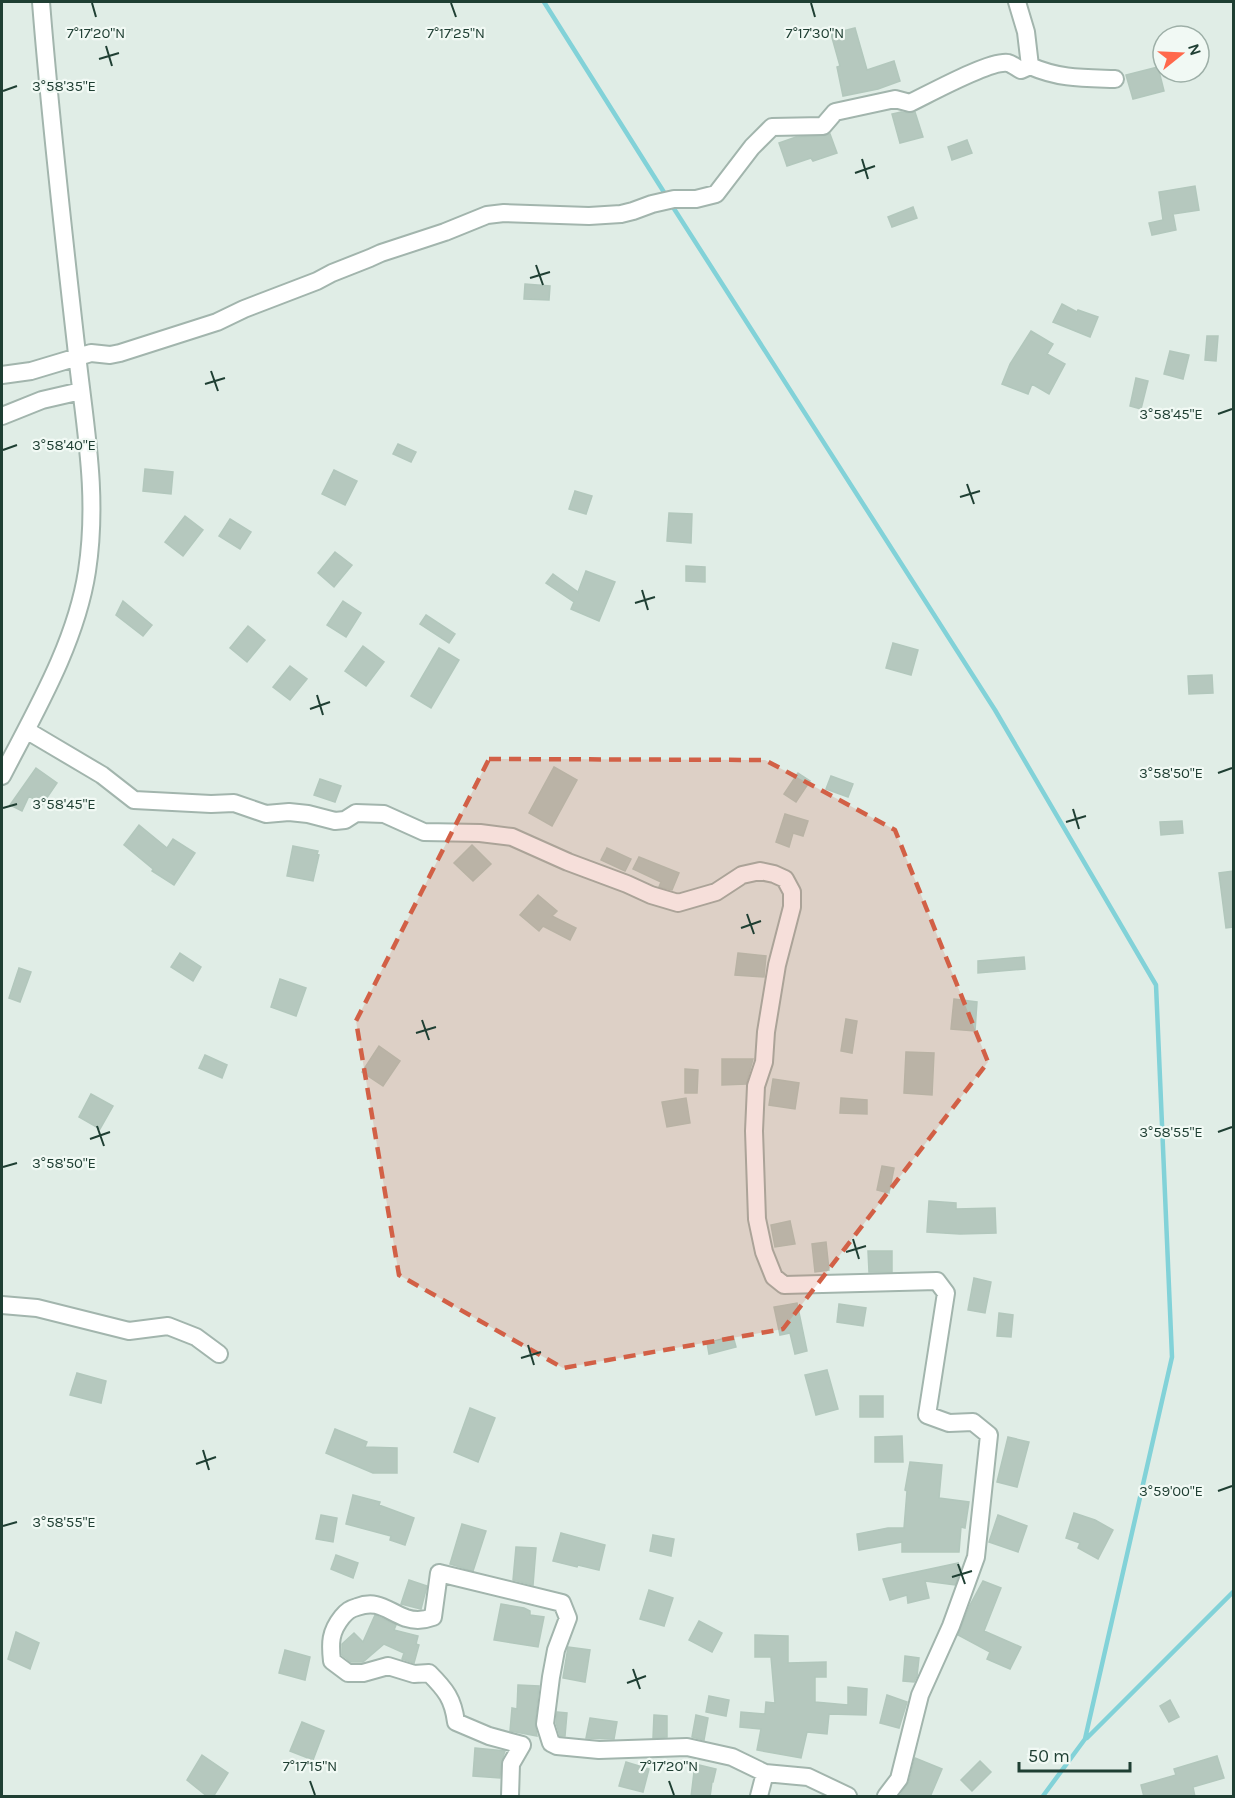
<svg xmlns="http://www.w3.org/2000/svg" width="1235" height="1798" font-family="Karla,sans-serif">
<rect width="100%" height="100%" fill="#e0ede6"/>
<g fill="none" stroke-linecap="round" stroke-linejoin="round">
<path stroke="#82d2d8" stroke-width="4.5" d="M544,2L667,197
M671,204L995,710L1156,985L1172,1357L1085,1739L1043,1796
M1087,1738L1234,1591"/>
</g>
<path fill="#b5c8be" stroke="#b2c7bc" stroke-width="1.5" d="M855,28L867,70L894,61L900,81L878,89L843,96L837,67L840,66L831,34Z
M1158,67L1164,91L1133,99L1126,75Z
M901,112L908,113L915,112L923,137L900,143L892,114Z
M830,134L837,153L813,161L811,158L787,166L779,143L796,137L823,136Z
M967,140L972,153L952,160L948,147Z
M1195,186L1199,210L1173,214L1176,230L1152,235L1149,223L1163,220L1159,192Z
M913,207L917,218L892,227L888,217Z
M525,284L550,286L549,300L524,299Z
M1062,304L1077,312L1078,310L1098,317L1090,337L1053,322Z
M1031,331L1053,344L1047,354L1065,364L1049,394L1032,384L1028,394L1002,384L1010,364Z
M1207,336H1218L1216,361L1205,360Z
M1170,351L1189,355L1183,379L1164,374Z
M1136,378L1148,381L1141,409L1130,406Z
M398,444L416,452L411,462L393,454Z
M145,469L173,472L171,494L143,491Z
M334,470L357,481L345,505L322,494Z
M575,491L592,496L586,514L569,509Z
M669,513L692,514L691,543L667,541Z
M185,516L203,530L183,556L165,542Z
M230,519L251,532L240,549L219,536Z
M335,552L352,565L334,587L318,573Z
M686,566L705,567V582L686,581Z
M586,571L615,582L599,621L571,609L574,602L546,583L553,574L578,592Z
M123,601L152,625L143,636L116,615Z
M343,601L361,613L346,637L327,625Z
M426,615L455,634L449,643L420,624Z
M248,626L265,640L247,662L230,648Z
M893,643L918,650L911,675L886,668Z
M363,646L384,662L366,686L345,671Z
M439,648L459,660L431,708L411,696Z
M290,666L307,679L290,700L273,687Z
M1212,675L1213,693L1189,694L1188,676Z
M554,767L577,780L552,826L529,813Z
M36,768L57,783L42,805L29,796L22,811L10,805Z
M798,773L810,781L796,802L784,794Z
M831,776L853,784L848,797L826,789Z
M320,779L341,786L335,802L314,795Z
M785,814L808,821L803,836L793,833L789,847L776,842Z
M1182,821L1183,833L1161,835L1160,822Z
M139,825L167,848L173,839L195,853L174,885L152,871L153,869L124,845Z
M472,845L491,864L473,881L454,863Z
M293,846L318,851L317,854L319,855L313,881L287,876Z
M607,848L631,859L625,871L601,860Z
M639,857L679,873L672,890L659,887L661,882L633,869Z
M1233,871V927L1226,928L1219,873Z
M538,895L557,911L552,916L576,928L570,940L543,926L539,931L520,915Z
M180,953L201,967L193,981L171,967Z
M738,953L766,956L764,977L735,975Z
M1024,957L1025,969L978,973V961Z
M19,968L31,972L20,1002L9,998Z
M280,979L306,988L296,1016L271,1007Z
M954,999L977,1002L975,1031L951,1029Z
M846,1019L857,1021L852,1053L841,1051Z
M379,1046L400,1061L383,1086L362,1072Z
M906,1052L934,1053L932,1095L904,1093Z
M205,1055L227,1065L222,1078L199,1068Z
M722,1059H753L746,1084L722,1085Z
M685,1069L698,1070L697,1093H685Z
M773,1079L799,1083L795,1109L769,1105Z
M91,1094L113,1106L100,1129L79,1117Z
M686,1098L690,1123L667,1127L662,1102Z
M841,1098L867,1100V1114L840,1113Z
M882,1166L894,1168L889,1193L877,1190Z
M929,1201L956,1203V1209L995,1208L996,1233L960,1234L927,1232Z
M790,1221L795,1244L775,1247L771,1225Z
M826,1242L829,1270L815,1272L812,1244Z
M868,1251H892V1272H869Z
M974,1278L991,1282L985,1313L968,1310Z
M797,1303L807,1351L795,1354L790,1333L780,1335L774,1307Z
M839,1304L866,1308L863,1326L837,1322Z
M999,1313L1013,1315L1011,1337L997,1336Z
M733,1336L736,1347L709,1354L707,1343Z
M827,1370L838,1409L816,1415L805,1375Z
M77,1373L106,1381L101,1403L70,1395Z
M860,1396H883V1417H860Z
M470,1408L495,1418L478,1462L454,1452Z
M335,1429L367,1442L365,1447L397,1448V1473H373L326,1453Z
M902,1436L903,1462H875V1437Z
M1008,1437L1029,1442L1017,1487L997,1482Z
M910,1462L942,1465L939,1498L969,1502L965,1528L961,1527L959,1552H902V1542L859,1550L857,1534L888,1528H904L907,1491L905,1490Z
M353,1495L380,1502L379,1505L414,1518L405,1545L390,1540L391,1536L346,1524Z
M1074,1513L1095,1520L1113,1530L1098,1559L1078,1548L1080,1543L1066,1538Z
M321,1515L337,1518L333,1542L316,1539Z
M998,1515L1027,1526L1018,1552L989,1542Z
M462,1524L486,1531L473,1571L450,1564Z
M561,1533L605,1545L599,1570L578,1565L577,1567L553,1561Z
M653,1535L674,1539L671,1556L650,1551Z
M516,1547L536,1548L533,1585L513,1580Z
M336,1555L358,1563L353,1578L331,1569Z
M958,1563L957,1567H960V1570L955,1585L925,1581L929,1598L908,1603L907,1595L890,1600L883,1579Z
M409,1580L427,1586L421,1609L401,1604Z
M983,1581L1001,1588L984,1631L1021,1647L1010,1669L987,1659L990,1652L958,1635L970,1605Z
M649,1590L673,1598L664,1626L640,1619Z
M501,1604L524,1608L530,1611V1615L544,1617L538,1647L494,1640Z
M375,1615L396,1625L394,1630L418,1636L416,1644L419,1645L414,1663L402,1659L404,1653L384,1644L363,1662H351L342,1655V1644L354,1633L363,1642Z
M699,1621L722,1633L712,1652L689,1640Z
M16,1632L39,1643L30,1669L8,1659Z
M755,1635L788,1636V1663L826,1662V1677H815V1702L848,1705V1687L867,1689L866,1715L829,1714L827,1734L807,1732L801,1758L757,1750L761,1729L740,1727L741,1712L765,1714L766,1702L775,1703L771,1657H755Z
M568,1647L590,1650L585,1682L563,1678Z
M285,1650L310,1657L305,1680L279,1673Z
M905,1656L919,1658L917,1676L914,1682L903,1681Z
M518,1685L539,1686L535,1723L537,1736L510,1731L512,1708L517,1709Z
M887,1695L907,1702L899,1728L880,1723Z
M709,1696L729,1700L726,1716L706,1712Z
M1170,1700L1179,1717L1169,1722L1160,1706Z
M557,1712L567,1713L565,1736H560L556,1723Z
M654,1715L667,1716V1737L653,1738Z
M696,1715L708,1718L704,1740L692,1737Z
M590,1718L617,1722L614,1739L586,1738Z
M302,1722L324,1731L313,1760L290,1751Z
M475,1748L505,1751L501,1763L500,1778L473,1776Z
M202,1755L228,1773L213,1797H208L187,1780Z
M1217,1756L1224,1778L1193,1787L1195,1797H1144L1141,1785L1176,1775L1174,1769Z
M915,1758L942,1769L930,1797H899L909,1782Z
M980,1761L991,1772L972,1791L961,1780Z
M626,1762L649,1769L643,1792L619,1786Z
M695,1764L716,1769L713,1782H712L710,1797H691Z"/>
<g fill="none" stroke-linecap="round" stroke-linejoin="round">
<g stroke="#a2b5ad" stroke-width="20">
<path id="minor" d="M1030,66C1060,79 1083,78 1115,79
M2,375L31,371L91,353L110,355L120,353L217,322L244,309L317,281L332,273L370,258L381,253L445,232L487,215L504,213L589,216L621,214L633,211L652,204L674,199H696L716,194L752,147L772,127L823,126L835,112L895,99L910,103C929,94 990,60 1008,63C1012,64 1017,68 1021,70L1030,66L1026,32L1017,2
M2,416L42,400L81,391
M26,730L102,775L134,800L211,804L234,803L266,814L289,812L308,814L335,821L345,820L356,813L384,814L424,832L480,833L512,837L568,862L627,884L651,895L678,903L716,892L742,875L760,871L774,874L785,879L792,892V907L777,965L766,1032L764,1062L756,1086L754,1131L757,1219L764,1252L774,1277L784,1285L937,1281L946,1293L927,1415L949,1423L973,1422L989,1435L976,1557L951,1626L920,1695L899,1779L886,1796
M2,776C35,712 76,643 87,571C99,492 84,423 76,345C63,231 50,116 41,2
M2,1305L37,1308L129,1331L168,1326L196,1337L219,1354
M510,1796L511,1764L522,1745L489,1736L456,1722C453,1699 446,1690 429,1673L414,1674L388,1666L363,1673H348L332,1661C330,1643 330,1632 342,1617C347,1611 350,1609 357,1607C378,1599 387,1611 406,1618C415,1621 425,1620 433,1617L439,1573L562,1603L568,1618L556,1650L551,1677L545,1724L551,1743L557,1746L599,1750L687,1747L732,1757L765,1773
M759,1796L765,1773L808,1777L848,1796"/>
</g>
<use href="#minor" stroke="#fff" stroke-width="16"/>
</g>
<path fill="#d26046" fill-opacity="0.2" stroke="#d26046" stroke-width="4.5" stroke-dasharray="12 8" stroke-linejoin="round" d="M489,759L765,760L895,830L988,1062L783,1329L563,1368L399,1275L356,1021Z"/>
<path fill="none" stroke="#1f3f33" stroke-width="2" d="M92,3L96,17M451,3L456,17M811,3L815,17M106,46L112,66M99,59L119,53M3,91L17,86M862,159L868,179M855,173L875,166M536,265L543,285M530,278L550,272M211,371L218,391M205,384L225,378M1218,414L1232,409M3,450L17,445M967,484L974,504M960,497L980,491M642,590L648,610M635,603L655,597M317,695L323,715M310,709L330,702M1218,773L1232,768M3,808L17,804M1073,809L1079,829M1066,822L1086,816M747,914L754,934M741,928L761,921M422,1020L429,1040M416,1033L436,1027M97,1126L104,1146M1218,1132L1232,1127M90,1139L110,1132M3,1167L17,1163M853,1239L859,1259M846,1252L866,1246M528,1345L534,1365M521,1358L541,1352M203,1450L209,1470M196,1464L216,1457M1218,1491L1232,1486M3,1526L17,1522M958,1564L965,1584M952,1577L972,1571M633,1669L640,1689M627,1683L646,1676M310,1781L315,1795M669,1781L674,1795"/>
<g font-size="15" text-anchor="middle" fill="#1f3f33" stroke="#f1f9f4" stroke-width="4.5" stroke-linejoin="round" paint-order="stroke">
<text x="96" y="38">7°17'20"N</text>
<text x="456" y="38">7°17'25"N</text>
<text x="815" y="38">7°17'30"N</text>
<text x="64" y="91">3°58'35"E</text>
<text x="1171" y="419">3°58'45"E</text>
<text x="64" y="450">3°58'40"E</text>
<text x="1171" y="778">3°58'50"E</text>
<text x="64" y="809">3°58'45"E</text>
<text x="1171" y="1137">3°58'55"E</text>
<text x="64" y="1168">3°58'50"E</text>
<text x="1171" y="1496">3°59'00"E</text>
<text x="64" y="1527">3°58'55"E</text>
<text x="310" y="1771">7°17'15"N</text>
<text x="669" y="1771">7°17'20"N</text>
</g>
<rect width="1235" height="1798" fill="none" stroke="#1f3f33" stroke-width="6"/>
<g transform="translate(1181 54) rotate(72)"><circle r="28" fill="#f1f9f4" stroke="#9dafa7" stroke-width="1.5"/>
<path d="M0-4.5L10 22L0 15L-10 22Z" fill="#ff684b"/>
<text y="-9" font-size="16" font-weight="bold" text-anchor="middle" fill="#1f3f33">N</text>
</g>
<path d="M1019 1762v9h111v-9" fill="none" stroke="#1f3f33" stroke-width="3"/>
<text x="1028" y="1762" font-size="18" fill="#1f3f33" stroke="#f1f9f4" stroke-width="4.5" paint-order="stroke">50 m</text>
</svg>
